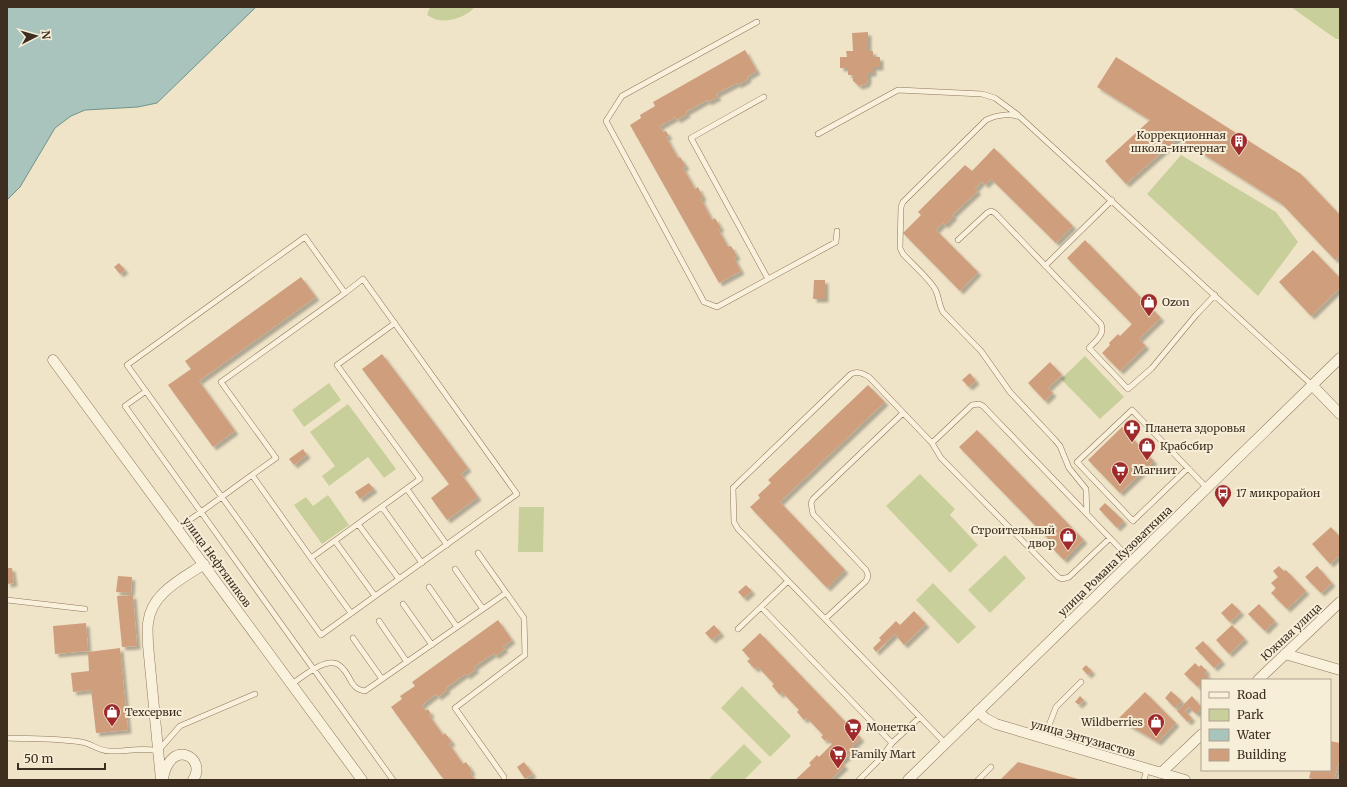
<svg xmlns="http://www.w3.org/2000/svg" width="1347" height="787" font-family="Merriweather,serif">
<defs>
<filter id="shadow"><feDropShadow dx="3.5" dy="3.5" stdDeviation="1" flood-color="#0004"/></filter>
</defs>
<rect width="100%" height="100%" fill="#f0e4c8"/>
<path fill="#c9cf9b" d="M430,7H475C467,16 451,22 439,20C435,20 431,17 427,15Z
M1291,7H1340V39H1336Z
M1181,155L1276,212L1298,242L1258,296L1147,194Z
M1085,356L1124,397L1100,419L1061,379Z
M329,383L341,400L304,427L292,410Z
M348,404L396,469L384,478L368,457L329,486L322,476L335,466L310,432Z
M920,474L955,509L950,515L978,545L950,573L886,506Z
M328,495L349,525L322,544L294,505L306,497L313,506Z
M519,507H544L543,552H518Z
M1005,555L1026,578L990,613L968,590Z
M933,583L976,627L958,644L916,600Z
M742,686L791,736L770,757L721,708Z
M744,744L762,762L744,780H713L710,778Z"/>
<path fill="#a9c4bc" stroke="#6f938a" d="M7,7H256L157,103L138,107L85,110L71,116L55,128L20,187L7,200Z"/>
<path fill="#cf9f7d" filter="url(#shadow)" d="M868,32V51H873V57H880V67H873V73H868V80L866,84L859,86L853,81V75H848V68H840V57H847L846,51H853L852,33Z
M745,50L757,71L747,77L748,79L738,85L737,83L716,94L718,97L708,102L707,100L686,112L687,114L677,120L676,117L660,126L663,132L666,131L669,136L666,137L678,158L680,157L686,166L683,168L695,189L698,187L703,197L701,199L712,220L715,218L721,228L718,229L728,247L731,246L737,256L734,258L741,271L719,283L630,125L641,118L640,115L655,106L653,102Z
M1116,57L1301,174L1340,215V255L1335,260L1282,204L1178,138L1126,184L1105,161L1150,120L1097,87Z
M994,148L1073,226L1056,243L991,179L985,185L982,181L975,189L978,191L952,215L954,216L945,225L943,223L936,230L978,272L960,291L903,233L921,215L918,212L965,165L972,171Z
M1085,240L1161,318L1139,339L1146,346L1120,371L1102,353L1110,345L1109,343L1118,334L1120,336L1132,324L1067,258Z
M1313,250L1340,278V288L1311,316L1279,282Z
M119,263L125,270L120,274L114,267Z
M301,277L316,297L199,381L235,431L213,447L168,385L191,369L185,361Z
M814,280H825V299H813Z
M382,354L468,468L461,474L478,497L447,520L431,498L449,484L362,369Z
M1050,362L1062,375L1048,388L1053,393L1045,401L1028,383Z
M970,373L976,381L969,387L962,380Z
M868,385L885,402L780,502L845,570L827,588L750,507L760,498L758,495L771,483L768,480Z
M1122,427L1154,461L1120,493L1088,460Z
M977,430L1084,540L1064,560L1052,548L1055,546L959,447Z
M303,449L307,455L294,465L289,459Z
M369,483L374,489L360,499L355,492Z
M1105,503L1124,521L1117,528L1099,509Z
M1331,527L1340,537V555L1330,564L1312,544Z
M1279,566L1284,571L1286,570L1306,591L1287,609L1271,593L1276,588L1271,583L1278,577L1273,571Z
M1317,566L1332,583L1321,593L1305,577Z
M7,568H12L14,583L7,584Z
M118,576L132,577L131,593L116,592Z
M746,585L752,591L744,598L738,592Z
M133,595L137,646L122,647L117,596Z
M1232,603L1241,612L1230,622L1221,613Z
M1259,604L1275,621L1265,631L1248,614Z
M914,611L926,624L904,645L895,634L876,652L873,648L881,640L879,638L896,621L900,625Z
M498,620L512,640L503,647L505,649L495,656L494,653L474,667L476,669L467,676L465,674L446,688L447,690L438,697L436,694L422,705L426,711L428,709L431,714L429,715L443,735L445,733L452,742L449,744L463,764L466,762L472,771L470,773L475,780H444L391,707L402,699L400,696L415,686L412,682Z
M86,623L88,651L55,654L53,626Z
M714,625L721,633L712,640L705,633Z
M1232,625L1245,639L1229,654L1216,640Z
M760,633L861,738L852,747L854,750L841,762L845,766L830,780H795L811,765L809,763L817,755L819,757L832,744L827,739L825,741L821,737L823,735L807,718L804,720L797,712L799,710L782,692L780,695L772,686L774,684L758,667L755,669L747,661L750,659L742,650Z
M1203,641L1222,661L1214,668L1195,648Z
M120,648L128,730L96,733L91,690L73,692L71,673L89,671L88,652Z
M1195,663L1199,667L1201,665L1207,671L1205,673L1209,677L1205,680H1202V684L1198,687L1184,674Z
M1086,665L1092,671L1088,675L1082,669Z
M1171,691L1182,701L1175,708L1165,698Z
M1145,692L1176,723L1158,742L1118,719Z
M1080,696L1084,700L1079,705L1075,702Z
M1192,696L1202,708L1196,714L1189,707L1185,711L1192,718L1188,722L1177,711Z
M1330,741L1340,743V758L1334,780H1315L1309,778L1311,770H1330Z
M524,762L533,774L525,779L517,767Z
M1018,762L1082,780H1000Z"/>
<g fill="none" stroke-linecap="round" stroke-linejoin="round">
<g stroke="#8d765c" stroke-width="6">
<path id="service" d="M757,22L622,96L606,121L704,302L717,307L836,242L837,231
M764,97L691,138L768,279
M818,134L898,90L982,94L995,98L1018,115
M305,237L345,293L363,279L517,494L321,635L127,365Z
M958,240L987,213L991,211L995,213L1101,324C1105,335 1096,340 1089,348L1128,389L1152,368L1196,315L1215,295
M1045,266L1112,200
M146,391L125,406L201,512L252,475L311,558L420,479L337,365L395,323
M932,443L972,405L979,404L983,406L1132,561
M1188,468L1133,521L1077,462L1132,410L1207,488
M252,475L276,458L221,382L345,293
M407,489L447,545
M382,507L422,563
M1087,513L1086,489L1069,468L1060,446L1055,440L1010,392L981,351L943,312C939,305 939,298 936,291C932,281 911,263 903,254L900,248L901,207L903,202L986,120C996,115 1010,113 1020,117L1312,385
M358,524L399,579
M178,528L201,512L393,780
M335,541L375,596
M478,553L524,618L525,655L455,708L504,777V780
M311,558L351,613
M455,569L483,609
M429,587L457,627
M7,600L85,609
M403,604L432,645
M761,607L892,743L882,757L859,780
M825,619L866,581C869,576 868,574 866,570L813,514L811,503L813,499L903,413
M379,621L407,662
M738,629L788,581
M353,638L382,679
M292,684C302,677 327,656 339,665C345,669 349,677 352,683C356,688 358,690 365,691L506,593
M7,738C31,739 56,738 81,742C91,743 98,751 109,751C128,752 138,747 158,751L180,726L255,694
M1044,738L1056,707L1081,682
M892,743L920,717
M945,743L738,529L734,522L733,488L851,374C858,371 862,373 869,377L932,443L941,458L1058,577L1062,579L1069,577L1110,538
M978,780L991,767
M1144,780L1147,769"/>
</g>
<g stroke="#8d765c" stroke-width="11">
<path id="minor" d="M53,360L362,780
M1312,385L1340,414
M1285,654L1340,670
M1258,680L1340,602
M978,711L985,718L996,724L1185,780
M1161,773L1202,734
M163,778C171,737 208,758 193,780
M161,780L148,645C148,638 147,630 148,623C151,593 182,579 204,564
M908,780L1340,358"/>
</g>
<use href="#service" stroke="#faf1dc" stroke-width="5"/>
<use href="#minor" stroke="#faf1dc" stroke-width="10"/>
</g>
<defs>
<g id="building-pin" transform="scale(0.9)"><path d="M0 17L-7.5 6A9.5 9.5 0 1 1 7.5 6Z" fill="#9e2a2b" stroke="#f7eed8"/><path d="M-4-6H4V6H1V3H-1V6H-4ZM-2.5-4.3h1.7v1.8h-1.7ZM.8-4.3h1.7v1.8H.8ZM-2.5-1h1.7V.8h-1.7ZM.8-1h1.7V.8H.8Z" fill="#fff"/></g>
<g id="shop-pin" transform="scale(0.9)"><path d="M0 17L-7.5 6A9.5 9.5 0 1 1 7.5 6Z" fill="#9e2a2b" stroke="#f7eed8"/><path d="M-5-2.5h2.3a2.7 3.5 0 0 1 5.4 0H5L5.5 6h-11ZM-1.5-2.5h3a1.5 2.3 0 0 0-3 0Z" fill="#fff"/></g>
<g id="pharmacy-pin" transform="scale(0.9)"><path d="M0 17L-7.5 6A9.5 9.5 0 1 1 7.5 6Z" fill="#9e2a2b" stroke="#f7eed8"/><path d="M-2-6h4v4h4v4h-4v4h-4v-4h-4v-4h4Z" fill="#fff"/></g>
<g id="supermarket-pin" transform="scale(0.9)"><path d="M0 17L-7.5 6A9.5 9.5 0 1 1 7.5 6Z" fill="#9e2a2b" stroke="#f7eed8"/><path d="M-6-5.5h2.5l.6 2H6L4.5 2H-2.5L-4.4-4H-6ZM-1.5 3.2a1.3 1.3 0 1 0 .1 0ZM3 3.2a1.3 1.3 0 1 0 .1 0Z" fill="#fff"/></g>
<g id="bus-pin" transform="scale(0.9)"><path d="M0 17L-7.5 6A9.5 9.5 0 1 1 7.5 6Z" fill="#9e2a2b" stroke="#f7eed8"/><path d="M-5-6H5V4H4V6H2V4H-2V6H-4V4H-5ZM-3.5-4V0h7V-4ZM-3.5 1.2v1.5H-2V1.2ZM2 1.2v1.5H3.5V1.2Z" fill="#fff"/></g>
</defs>
<g fill-rule="evenodd">
<use href="#building-pin" x="1239" y="141"/>
<use href="#shop-pin" x="1149" y="302"/>
<use href="#pharmacy-pin" x="1132" y="428"/>
<use href="#shop-pin" x="1147" y="446"/>
<use href="#supermarket-pin" x="1120" y="470"/>
<use href="#bus-pin" x="1223" y="493"/>
<use href="#shop-pin" x="1068" y="536"/>
<use href="#shop-pin" x="112" y="712"/>
<use href="#shop-pin" x="1156" y="722"/>
<use href="#supermarket-pin" x="853" y="727"/>
<use href="#supermarket-pin" x="838" y="754"/>
</g>
<g text-anchor="middle" stroke-width="4" stroke-linejoin="round" paint-order="stroke">
<g font-size="11" fill="#3d2e20" stroke="#f7eed8" text-anchor="start">
<text x="1226" y="139" text-anchor="end">Коррекционная<tspan x="1226" dy="13">школа-интернат</tspan></text>
<text x="1162" y="306">Ozon</text>
<text x="1145" y="432">Планета здоровья</text>
<text x="1160" y="450">Крабсбир</text>
<text x="1133" y="474">Магнит</text>
<text x="1236" y="497">17 микрорайон</text>
<text x="1055" y="534" text-anchor="end">Строительный<tspan x="1055" dy="13">двор</tspan></text>
<text x="125" y="716">Техсервис</text>
<text x="1143" y="726" text-anchor="end">Wildberries</text>
<text x="866" y="731">Монетка</text>
<text x="851" y="758">Family Mart</text>
</g>
<g font-size="11" fill="#3d2e20" stroke="#f7eed8">
<text transform="translate(1115 561) rotate(-44)" y="4">улица Романа Кузоваткина</text>
<text transform="translate(217 562) rotate(54)" y="4">улица Нефтяников</text>
<text transform="translate(1291 632) rotate(-43)" y="4">Южная улица</text>
<text transform="translate(1083 738) rotate(16)" y="4">улица Энтузиастов</text>
</g>
</g>
<rect width="1347" height="787" fill="none" stroke="#3d2e20" stroke-width="16"/>
<rect x="1201" y="679" width="130" height="92" fill="#f7eed8" stroke="#ada18e"/>
<rect x="1209" y="692" width="20" height="6" fill="#faf1dc" stroke="#ada18e"/>
<text x="1237" y="699" font-size="12" fill="#3d2e20">Road</text>
<rect x="1209" y="709" width="20" height="12" fill="#c9cf9b" stroke="#ada18e"/>
<text x="1237" y="719" font-size="12" fill="#3d2e20">Park</text>
<rect x="1209" y="729" width="20" height="12" fill="#a9c4bc" stroke="#ada18e"/>
<text x="1237" y="739" font-size="12" fill="#3d2e20">Water</text>
<rect x="1209" y="749" width="20" height="12" fill="#cf9f7d" stroke="#ada18e"/>
<text x="1237" y="759" font-size="12" fill="#3d2e20">Building</text>
<g transform="translate(36 36) rotate(84)" stroke="#f7eed8" stroke-width="3" paint-order="stroke">
<path d="M0-3L7 15L0 10L-7 15Z" fill="#3d2e20"/>
<text y="-6" font-size="11" font-weight="bold" text-anchor="middle" fill="#3d2e20">N</text>
</g>
<path d="M18 763v6h87v-6" fill="none" stroke="#3d2e20" stroke-width="2"/>
<text x="24" y="763" font-size="12" fill="#3d2e20" stroke="#f7eed8" stroke-width="3" paint-order="stroke">50 m</text>
</svg>
